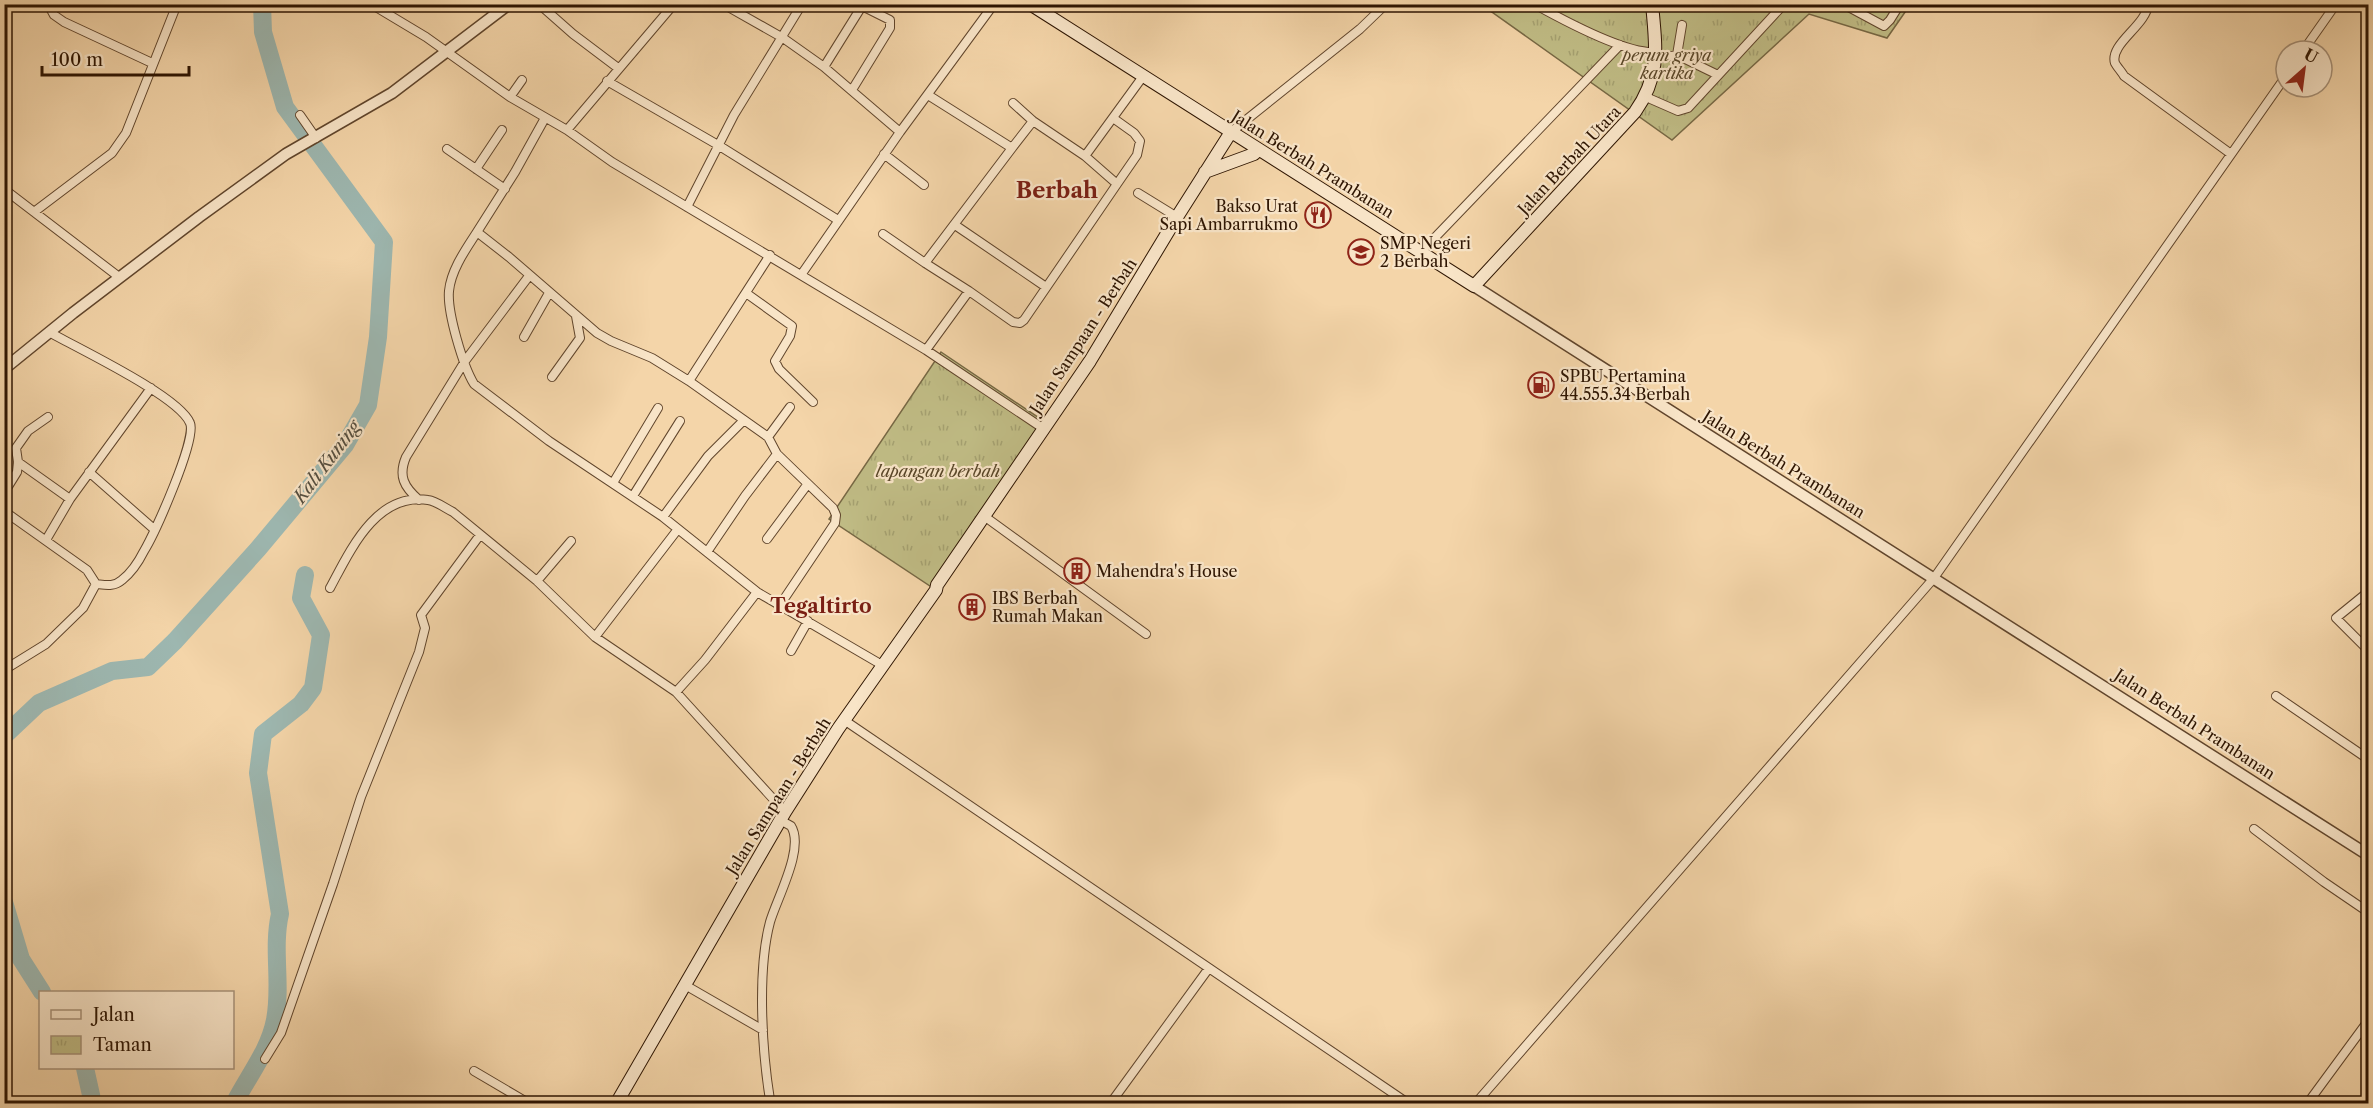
<svg xmlns="http://www.w3.org/2000/svg" width="2373" height="1108" font-family="'Libre Caslon Text',serif">
<defs>
<pattern id="park-tufts" width="24" height="20" patternUnits="userSpaceOnUse" patternTransform="scale(1.5)"><rect width="24" height="20" fill="#c0bc85"/><path d="M3 7l-1-3M5 7V3M7 7l1-3M15 17l-1-3M17 17v-4M19 17l1-3" fill="none" stroke="#a5a171"/></pattern>
</defs>
<rect width="100%" height="100%" fill="#f4d5a9"/>
<filter id="stains"><feTurbulence type="fractalNoise" baseFrequency=".00333" numOctaves="4"/><feColorMatrix values="0 0 0 0 .2 0 0 0 0 .09 0 0 0 0 .02 0 0 0 .5 -.17"/></filter>
<radialGradient id="worn" r=".72"><stop offset=".6" stop-color="#630" stop-opacity="0"/><stop offset="1" stop-color="#630" stop-opacity=".3"/></radialGradient>
<path fill="url(#park-tufts)" stroke="#776844" stroke-width="1.5" d="M1482,5H1910L1887,38L1809,14L1672,140Z
M941,352L1048,424L936,590L829,519Z"/>
<g fill="none" stroke-linecap="round" stroke-linejoin="round">
<path stroke="#9db7b0" stroke-width="18" d="M4,736L39,703L112,671L148,667L175,641L258,549L345,445L368,405L378,337L384,242L285,107L263,32L262,4
M4,902L21,959L42,992
M85,1068L93,1104
M234,1104C248,1076 269,1051 275,1020C282,985 272,949 280,914L258,773L263,734L301,704L313,688L321,635L301,598L305,575"/>
<g stroke="#60452c" stroke-width="10">
<path id="minor" d="M48,4L54,15L64,22L152,63
M371,4L426,37L510,97L567,130L612,162L926,350L1044,429
M539,4L573,34L618,68
M723,4L783,38L824,67L900,132
M1534,4C1561,19 1626,54 1655,52
M1843,4L1884,26L1890,20L1900,4
M2148,4C2147,25 2109,44 2115,63C2117,67 2122,72 2124,76L2231,154
M2303,51L2336,4
M1677,55L1682,25
M1655,59L1677,55L1718,75
M824,67L862,6L890,20V28L852,90
M607,81L718,145L838,220
M928,95L1012,148L925,263L969,291
M510,97L522,80
M1646,97L1678,111L1688,108L1784,4
M1013,103L1033,121L1085,156
M300,115L316,138
M545,118L515,172L477,232L509,257L597,333L611,341L652,358L689,381L768,437L777,454L833,508L836,515L835,523L780,605
M1113,118L1134,133L1140,141L1137,155L1117,184
M567,130L674,4
M1231,132L1360,29L1386,4
M1012,148L1033,121
M447,149L505,189
M884,154L924,185
M476,169L502,130
M4,189L119,277
M1138,193L1177,217
M687,207L734,115L802,4
M34,212L112,153L126,133L177,4
M955,225L1046,287
M477,232C466,249 451,270 449,291C447,312 463,366 474,384L549,441L663,517L757,592L882,665
M883,234L925,263
M1421,252L1620,45
M801,275L900,132L994,4
M746,293L792,326L790,336L775,361L779,369L813,402
M49,332C77,348 179,396 190,423C197,439 155,533 144,551C139,561 131,573 122,580C114,587 106,585 96,584
M524,337L549,293
M926,350L969,291L1013,322L1020,323L1024,320L1117,184L1085,156L1144,75
M552,377L580,338L576,316
M689,381L770,255
M768,437L790,407
M18,462L70,499
M89,472L155,530
M613,483L658,408
M4,493L17,472L18,462L16,448L28,431L48,417
M633,496L680,421
M419,500C404,487 398,476 406,457L465,361L529,276
M4,511L87,570L96,584L83,608L46,644L4,670
M984,516L1146,634
M663,517L708,456L744,420
M767,539L807,485
M46,540L70,499L151,388
M707,552L745,496L777,454
M537,581L571,541
M330,588C350,551 376,492 428,500C436,501 445,508 453,512L537,581L595,637L676,692L785,812
M2368,592L2336,618L2368,650
M595,637L678,529
M791,651L808,621
M676,692L705,660L757,592
M2276,696L2368,759
M844,720L1409,1104
M2254,829L2324,882L2368,912
M685,985L763,1030
M265,1059L281,1033L333,884L361,797L419,652L425,628L421,615L480,535
M474,1071L530,1104
M770,1100C762,1050 757,971 770,922C777,898 805,848 791,826L780,820
M1110,1104L1209,968
M1475,1104L1934,578L2286,76
M2307,1104L2368,1021"/>
</g>
<g stroke="#60452c" stroke-width="13">
<path id="tertiary" d="M1474,286L2368,855
M4,369L73,313L199,217L286,154L392,93L509,4"/>
</g>
<g stroke="#2e1502" stroke-width="14">
<path id="secondary" d="M1030,4L1474,286L1635,112C1661,75 1656,48 1652,4
M1205,172L1254,154L1258,150
M616,1104L785,812L838,729L936,590L937,585L1090,361L1177,217L1231,132"/>
</g>
<use href="#minor" stroke="#f8e4c7" stroke-width="8"/>
<use href="#tertiary" stroke="#f8e4c7" stroke-width="10"/>
<use href="#secondary" stroke="#f8e4c7" stroke-width="12"/>
</g>
<defs>
<g id="restaurant-ring" transform="scale(1.35)"><circle r="9.5" fill="#f8e4c7" stroke="#8f2418" stroke-width="1.5"/><path d="M-5-6h1v4h1v-4h1v4h1v-4h1v5L-1.5 .5V6h-2V.5L-5-1ZM5-6V6H3V1.5H1.5Q1.5-4 5-6Z" fill="#8f2418"/></g>
<g id="school-ring" transform="scale(1.35)"><circle r="9.5" fill="#f8e4c7" stroke="#8f2418" stroke-width="1.5"/><path d="M0-5L7-2L0 1L-7-2ZM-4 1L0 2.5L4 1V4Q0 6-4 4Z" fill="#8f2418"/></g>
<g id="fuel-ring" transform="scale(1.35)"><circle r="9.5" fill="#f8e4c7" stroke="#8f2418" stroke-width="1.5"/><path d="M-5.5-6h7V0h2V4h1.3V-2.5L3-4.5l.8-.8L6-3V5H2.5V1h-1V6h-7ZM-4.2-4.7v3.2H.2V-4.7Z" fill="#8f2418"/></g>
<g id="building-ring" transform="scale(1.35)"><circle r="9.5" fill="#f8e4c7" stroke="#8f2418" stroke-width="1.5"/><path d="M-4-6H4V6H1V3H-1V6H-4ZM-2.5-4.3h1.7v1.8h-1.7ZM.8-4.3h1.7v1.8H.8ZM-2.5-1h1.7V.8h-1.7ZM.8-1h1.7V.8H.8Z" fill="#8f2418"/></g>
</defs>
<g fill-rule="evenodd">
<use href="#restaurant-ring" x="1318" y="215"/>
<use href="#school-ring" x="1361" y="252"/>
<use href="#fuel-ring" x="1541" y="385"/>
<use href="#building-ring" x="1077" y="571"/>
<use href="#building-ring" x="972" y="607"/>
</g>
<g text-anchor="middle" stroke-width="4.5" stroke-linejoin="round" paint-order="stroke">
<g font-size="16" font-style="italic" fill="#5a4729" stroke="#f8e4c7">
<text x="1667" y="61">perum griya<tspan x="1667" dy="18">kartika</tspan></text>
<text x="938" y="477">lapangan berbah</text>
</g>
<g font-size="16" fill="#2e1502" stroke="#f8e4c7">
<text transform="translate(1569 160) rotate(-47)" y="6">Jalan Berbah Utara</text>
<text transform="translate(1313 164) rotate(32)" y="6">Jalan Berbah Prambanan</text>
<text transform="translate(1083 336) rotate(-57)" y="6">Jalan Sampaan - Berbah</text>
<text transform="translate(1784 464) rotate(32)" y="6">Jalan Berbah Prambanan</text>
<text transform="translate(2195 724) rotate(33)" y="6">Jalan Berbah Prambanan</text>
<text transform="translate(778 796) rotate(-58)" y="6">Jalan Sampaan - Berbah</text>
</g>
<g font-size="16" fill="#2e1502" stroke="#f8e4c7" text-anchor="start">
<text x="1298" y="212" text-anchor="end">Bakso Urat<tspan x="1298" dy="18">Sapi Ambarrukmo</tspan></text>
<text x="1380" y="249">SMP Negeri<tspan x="1380" dy="18">2 Berbah</tspan></text>
<text x="1560" y="382">SPBU Pertamina<tspan x="1560" dy="18">44.555.34 Berbah</tspan></text>
<text x="1096" y="577">Mahendra's House</text>
<text x="992" y="604">IBS Berbah<tspan x="992" dy="18">Rumah Makan</tspan></text>
</g>
<g font-size="18" font-style="italic" fill="#554e3f" stroke="#f8e4c7">
<text transform="translate(327 462) rotate(-53)" y="6">Kali Kuning</text>
</g>
<g font-size="20" font-weight="bold" fill="#7a1f14" stroke="#f8e4c7">
<text x="821" y="613">Tegaltirto</text>
</g>
<g font-size="22" font-weight="bold" fill="#7a1f14" stroke="#f8e4c7">
<text x="1057" y="198">Berbah</text>
</g>
</g>
<rect width="2373" height="1108" fill="none" stroke="#f4d5a9" stroke-width="24"/>
<rect x="6" y="6" width="2361" height="1096" fill="none" stroke="#2e1502" stroke-width="3"/>
<rect x="12" y="12" width="2349" height="1084" fill="none" stroke="#2e1502" stroke-width="1.5"/>
<rect x="39" y="991" width="195" height="78" fill="#f8e4c7" stroke="#a79178" stroke-width="1.5"/>
<rect x="51" y="1010" width="30" height="9" fill="#f8e4c7" stroke="#a79178" stroke-width="1.5"/>
<text x="93" y="1021" font-size="18" fill="#2e1502">Jalan</text>
<rect x="51" y="1036" width="30" height="18" fill="url(#park-tufts)" stroke="#a79178" stroke-width="1.5"/>
<text x="93" y="1051" font-size="18" fill="#2e1502">Taman</text>
<g transform="translate(2304 69) rotate(28)"><circle r="28" fill="#f8e4c7" stroke="#a79178" stroke-width="1.5"/>
<path d="M0-4.5L10 22L0 15L-10 22Z" fill="#8f2418"/>
<text y="-9" font-size="16" font-weight="bold" text-anchor="middle" fill="#2e1502">U</text>
</g>
<path d="M42 66v9h147v-9" fill="none" stroke="#2e1502" stroke-width="3"/>
<text x="51" y="66" font-size="18" fill="#2e1502" stroke="#f8e4c7" stroke-width="4.5" paint-order="stroke">100 m</text>
<rect width="100%" height="100%" filter="url(#stains)"/>
<rect width="100%" height="100%" fill="url(#worn)"/>
</svg>
